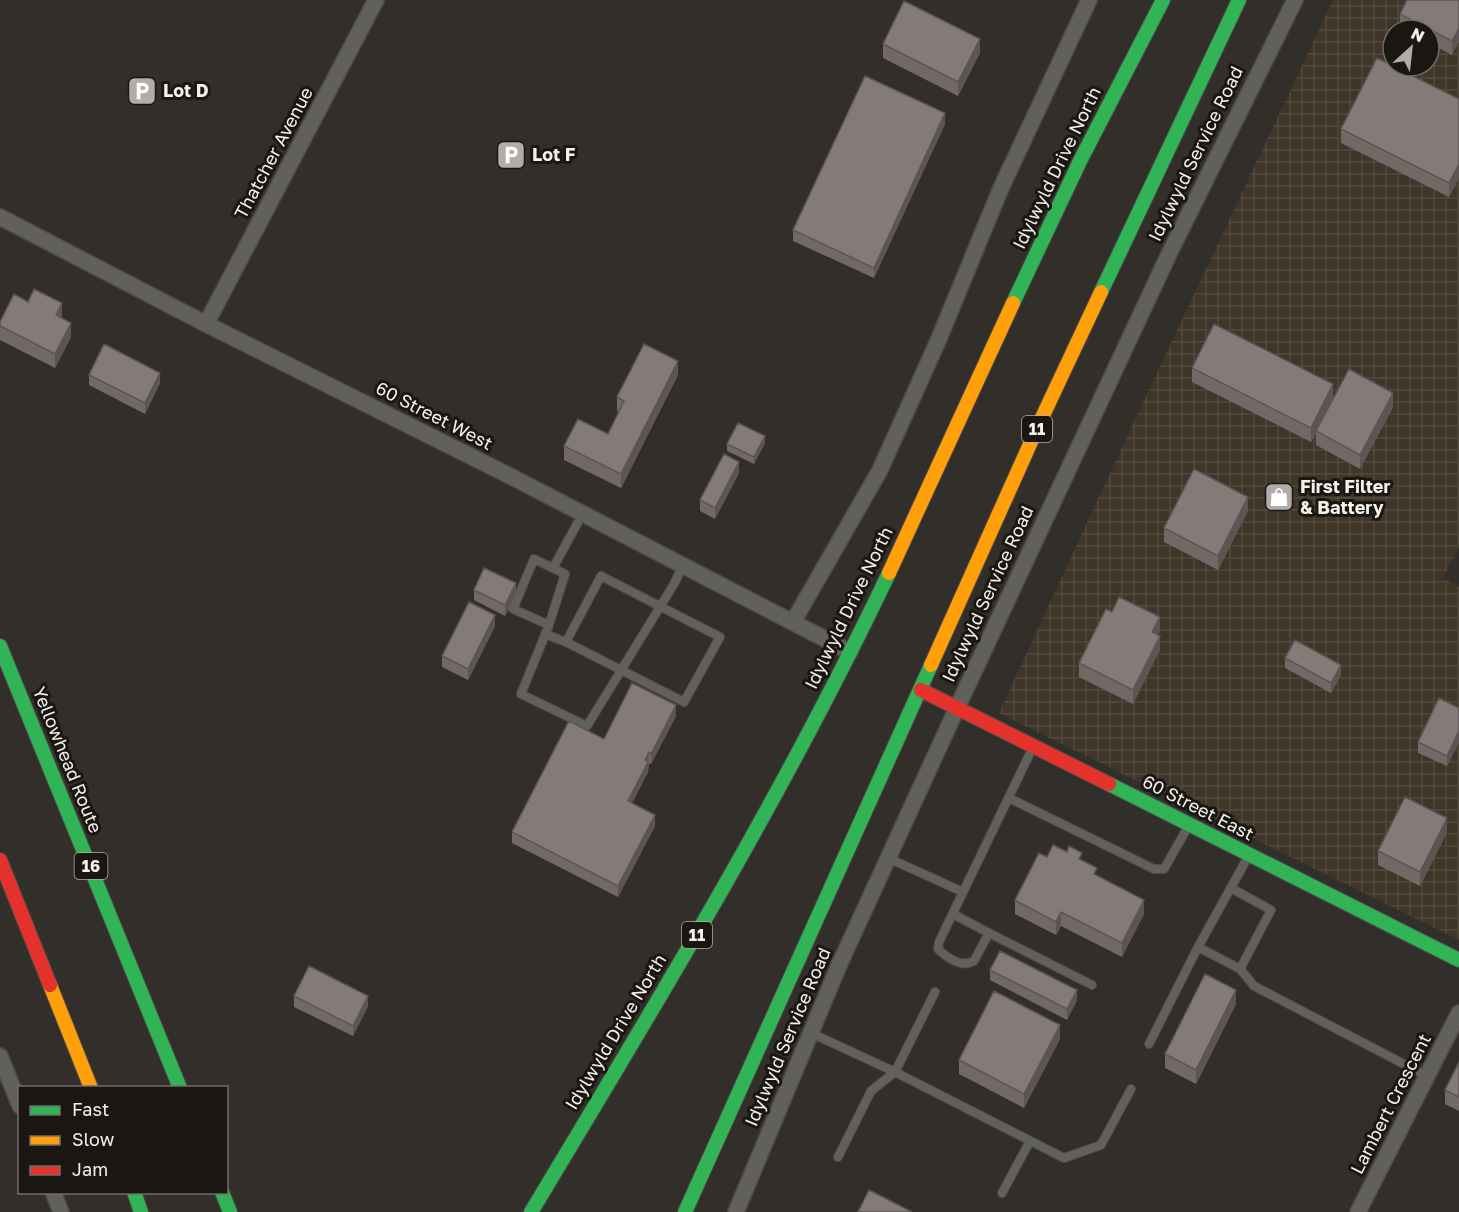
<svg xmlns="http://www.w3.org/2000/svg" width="1459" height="1212" font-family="'Golos Text',sans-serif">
<defs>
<pattern id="industrial-grid" width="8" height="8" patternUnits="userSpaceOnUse" patternTransform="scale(1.5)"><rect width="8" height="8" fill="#3f3528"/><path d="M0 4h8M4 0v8" fill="none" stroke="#52493d"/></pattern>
</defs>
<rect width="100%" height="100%" fill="#322e2a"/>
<path fill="url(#industrial-grid)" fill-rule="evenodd" d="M1333,0H1459V547L1443,578L1459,587V940L999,713L1122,447ZM1393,30H1429V66H1393Z"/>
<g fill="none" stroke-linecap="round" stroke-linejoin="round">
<g stroke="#4e4a47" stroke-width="10">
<path id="lane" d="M553,568L583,513
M601,576L720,637L684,702L566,642Z
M549,625L513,609L534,559L565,574L549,625L521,694L587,726L674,584L683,565
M545,634L566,642
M1033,747L939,942L938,949C947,958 962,968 974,961L989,933L1092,985
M1009,798L1154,869H1164L1189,825
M888,858L963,892
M953,914L989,933
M1198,947L1240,969L1271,910L1231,888
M1240,969L1254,986L1427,1076
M811,1033L895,1072L935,992
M1149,1044L1198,947L1249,855
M838,1157L871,1091L895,1072L1064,1158L1101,1145L1131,1089
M1002,1193L1030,1141"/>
</g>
<g stroke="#4e4a47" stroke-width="18">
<path id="street" d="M0,217L206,324L510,476L850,652
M206,324L376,0
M793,622L880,470L938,341L1001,188L1089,0
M0,1056L20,1106
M53,1192L61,1212
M736,1212L840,963L957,708L1169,254L1295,0
M1358,1212L1459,1013"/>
</g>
<g stroke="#4e4a47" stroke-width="16">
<path id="fast" d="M1101,292L1239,0
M1013,303L1080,161L1163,0
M0,646L180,1088
M1109,784L1459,960
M134,1192L141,1212
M222,1192L230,1212
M531,1212C657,1003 784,794 889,573
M685,1212L931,665"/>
</g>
<g stroke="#4e4a47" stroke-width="16">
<path id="slow" d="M889,573L1013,303
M931,665L1039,424L1101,292
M50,985L91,1088"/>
</g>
<g stroke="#4e4a47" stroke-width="16">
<path id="jam" d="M921,690L1109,784
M0,860L50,985"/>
</g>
<use href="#lane" stroke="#62605c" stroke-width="8"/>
<use href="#street" stroke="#62605c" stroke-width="15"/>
<use href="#fast" stroke="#30b455" stroke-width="14"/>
<use href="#slow" stroke="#ff9f0a" stroke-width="14"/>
<use href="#jam" stroke="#e5322d" stroke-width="14"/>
</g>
<path fill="#726967" d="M1459,0V41L1452,55L1429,43V30H1404L1400,28V14Z
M883,44L980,53L958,96L883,58Z
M1459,99V178L1449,197L1341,143V129Z
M945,124L874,278L793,241V230Z
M62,317L61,318L71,337L55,368L0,340V322Z
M1192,368L1333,397L1393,407L1360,469L1316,445V433L1311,442L1192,382Z
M89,375L160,383L145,414L89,385Z
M678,375L621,488L564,460V446L608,434L619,412L617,411V397Z
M765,443L754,464L727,451V444Z
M739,473L715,519L700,511V500Z
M1248,511L1218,570L1164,542V528Z
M474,590L516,594L505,616L474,600Z
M1112,612L1160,631L1158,635L1160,650L1133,704L1079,677V663Z
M495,626L468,680L442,667V656Z
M1285,658L1341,675L1331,693L1285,668Z
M1459,708V742L1447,766L1418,753V742Z
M676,716L651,764L649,763L648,772L632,803L655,826L618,897L512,843V832L604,739Z
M1447,832L1420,886L1378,865V851Z
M1082,861L1097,876L1144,914L1122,957L1061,926L1056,935L1015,914V900Z
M990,970L1077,1000L1067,1020L990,980Z
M294,996L368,1006L353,1036L294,1007Z
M1236,1004L1196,1084L1165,1068V1054Z
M1060,1039L1024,1108L959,1074V1060Z
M1459,1062V1111L1445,1104V1090Z"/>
<path fill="#5c5554" d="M1459,28V41L1452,55V41Z
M980,39V53L958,96V82Z
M945,113V124L874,278V268Z
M1459,164V178L1449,197V183Z
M62,303V317L56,329V315Z
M71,323V337L55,368V354Z
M678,361V375L621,488V474Z
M160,373V383L145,414V403Z
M1333,384V398L1316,431V433L1311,442V428Z
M1393,393V407L1360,469V455Z
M765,436V443L754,464V457Z
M739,462V473L715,519V508Z
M1248,497V511L1218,570V556Z
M516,583V594L505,616V605Z
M495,615V626L468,680V669Z
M1160,617V631L1152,646V632Z
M1160,636V650L1133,704V690Z
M1341,665V675L1331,693V683Z
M676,705V716L651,764V754Z
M1459,731V742L1447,766V756Z
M649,752L648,772L628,811V801Z
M655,815V826L618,897V886Z
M1447,818V832L1420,886V872Z
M1144,900V914L1122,957V943Z
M1061,912V926L1056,935V922Z
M1077,990V1000L1067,1020V1009Z
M1236,990V1004L1196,1084V1070Z
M368,996V1006L353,1036V1026Z
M1060,1025V1039L1024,1108V1094Z"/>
<path fill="#847a78" stroke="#5c5554" stroke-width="1.5" d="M1407,0H1459V28L1452,41L1400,14Z
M904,1L980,39L958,82L883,44Z
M1377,58L1459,99V164L1449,183L1341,129Z
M865,76L945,113L874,268L793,230Z
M34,289L62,303L56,315L71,323L55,354L0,326V322L14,294L28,302Z
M1214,324L1333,384L1311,428L1192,368Z
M104,344L160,373L145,403L89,375Z
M644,344L678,361L621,474L564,446L578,419L608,434L624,401L617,397Z
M1349,369L1393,393L1360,455L1316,431Z
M738,423L765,436L754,457L727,444Z
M724,454L739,462L715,508L700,500Z
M1194,469L1248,497L1218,556L1164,528Z
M484,568L516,583L505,605L474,590Z
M1119,597L1160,617L1152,632L1160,636L1133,690L1079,663L1106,609L1112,612Z
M469,602L495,615L468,669L442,656Z
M1295,640L1341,665L1331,683L1285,658Z
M632,683L676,705L651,754L649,752L645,760L648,762L628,801L655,815L618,886L512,832L569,721L604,739Z
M1439,698L1459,708V731L1447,756L1418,742Z
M1405,797L1447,818L1420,872L1378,851Z
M1053,845L1067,852L1069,846L1082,853L1079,859L1097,868L1094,874L1144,900L1122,943L1061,912L1056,922L1015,900L1039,853L1047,857Z
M1000,951L1077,990L1067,1009L990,970Z
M309,966L368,996L353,1026L294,996Z
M1205,974L1236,990L1196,1070L1165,1054Z
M994,991L1060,1025L1024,1094L959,1060Z
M1459,1062V1097L1445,1090Z
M869,1190L912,1212H858Z"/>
<defs>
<g id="parking-square" transform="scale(1.5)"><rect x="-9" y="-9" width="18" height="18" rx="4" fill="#b0aca7" stroke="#1a1713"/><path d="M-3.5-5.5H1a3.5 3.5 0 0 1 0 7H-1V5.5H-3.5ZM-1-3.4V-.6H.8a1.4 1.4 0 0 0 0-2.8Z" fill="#fff"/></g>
<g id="shop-square" transform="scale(1.5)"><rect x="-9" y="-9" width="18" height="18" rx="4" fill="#b0aca7" stroke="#1a1713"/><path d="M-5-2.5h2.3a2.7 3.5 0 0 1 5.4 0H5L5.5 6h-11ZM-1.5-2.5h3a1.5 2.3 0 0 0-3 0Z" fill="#fff"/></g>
</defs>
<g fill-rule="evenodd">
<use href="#parking-square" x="142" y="91"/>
<use href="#parking-square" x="511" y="155"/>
<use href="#shop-square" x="1279" y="497"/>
</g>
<g text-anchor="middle" stroke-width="6" stroke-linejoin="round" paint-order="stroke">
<g fill="#1a1713" stroke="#b3afaa" stroke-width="1.5">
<rect x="1022" y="416" width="30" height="26" rx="4.5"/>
<rect x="74.5" y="853" width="33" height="26" rx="4.5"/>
<rect x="682" y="922" width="30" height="26" rx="4.5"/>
</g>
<g font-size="16" font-weight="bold" fill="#f4f0ea">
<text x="1037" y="435">11</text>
<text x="91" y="872">16</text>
<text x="697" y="941">11</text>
</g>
<g font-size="18" font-weight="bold" fill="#f4f0ea" stroke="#1a1713" text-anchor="start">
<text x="163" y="97">Lot D</text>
<text x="532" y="161">Lot F</text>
<text x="1300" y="493">First Filter<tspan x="1300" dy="21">&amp; Battery</tspan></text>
</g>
<g font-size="18" fill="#f4f0ea" stroke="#1a1713">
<text transform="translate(274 153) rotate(-62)" y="6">Thatcher Avenue</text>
<text transform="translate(1196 154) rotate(-64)" y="6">Idylwyld Service Road</text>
<text transform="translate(1057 168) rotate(-64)" y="6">Idylwyld Drive North</text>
<text transform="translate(434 416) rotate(27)" y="6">60 Street West</text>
<text transform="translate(988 594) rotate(-65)" y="6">Idylwyld Service Road</text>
<text transform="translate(849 608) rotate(-64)" y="6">Idylwyld Drive North</text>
<text transform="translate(67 760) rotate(68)" y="6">Yellowhead Route</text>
<text transform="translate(1198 808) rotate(27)" y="6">60 Street East</text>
<text transform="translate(616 1032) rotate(-59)" y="6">Idylwyld Drive North</text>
<text transform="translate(788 1037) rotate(-67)" y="6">Idylwyld Service Road</text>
<text transform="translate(1391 1104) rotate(-63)" y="6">Lambert Crescent</text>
</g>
</g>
<rect x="18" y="1086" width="210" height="108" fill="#1a1713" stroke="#716e69" stroke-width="1.5"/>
<rect x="30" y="1106" width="30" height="9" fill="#30b455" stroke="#716e69" stroke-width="1.5"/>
<text x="72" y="1116" font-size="18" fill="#f4f0ea">Fast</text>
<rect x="30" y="1136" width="30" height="9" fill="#ff9f0a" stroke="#716e69" stroke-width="1.5"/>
<text x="72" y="1146" font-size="18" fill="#f4f0ea">Slow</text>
<rect x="30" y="1166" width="30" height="9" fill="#e5322d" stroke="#716e69" stroke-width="1.5"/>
<text x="72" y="1176" font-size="18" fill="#f4f0ea">Jam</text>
<g transform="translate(1411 48) rotate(27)"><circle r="28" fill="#1a1713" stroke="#716e69" stroke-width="1.5"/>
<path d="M0-4.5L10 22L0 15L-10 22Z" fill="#b0aca7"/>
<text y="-9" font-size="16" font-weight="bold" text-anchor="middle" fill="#f4f0ea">N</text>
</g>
</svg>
